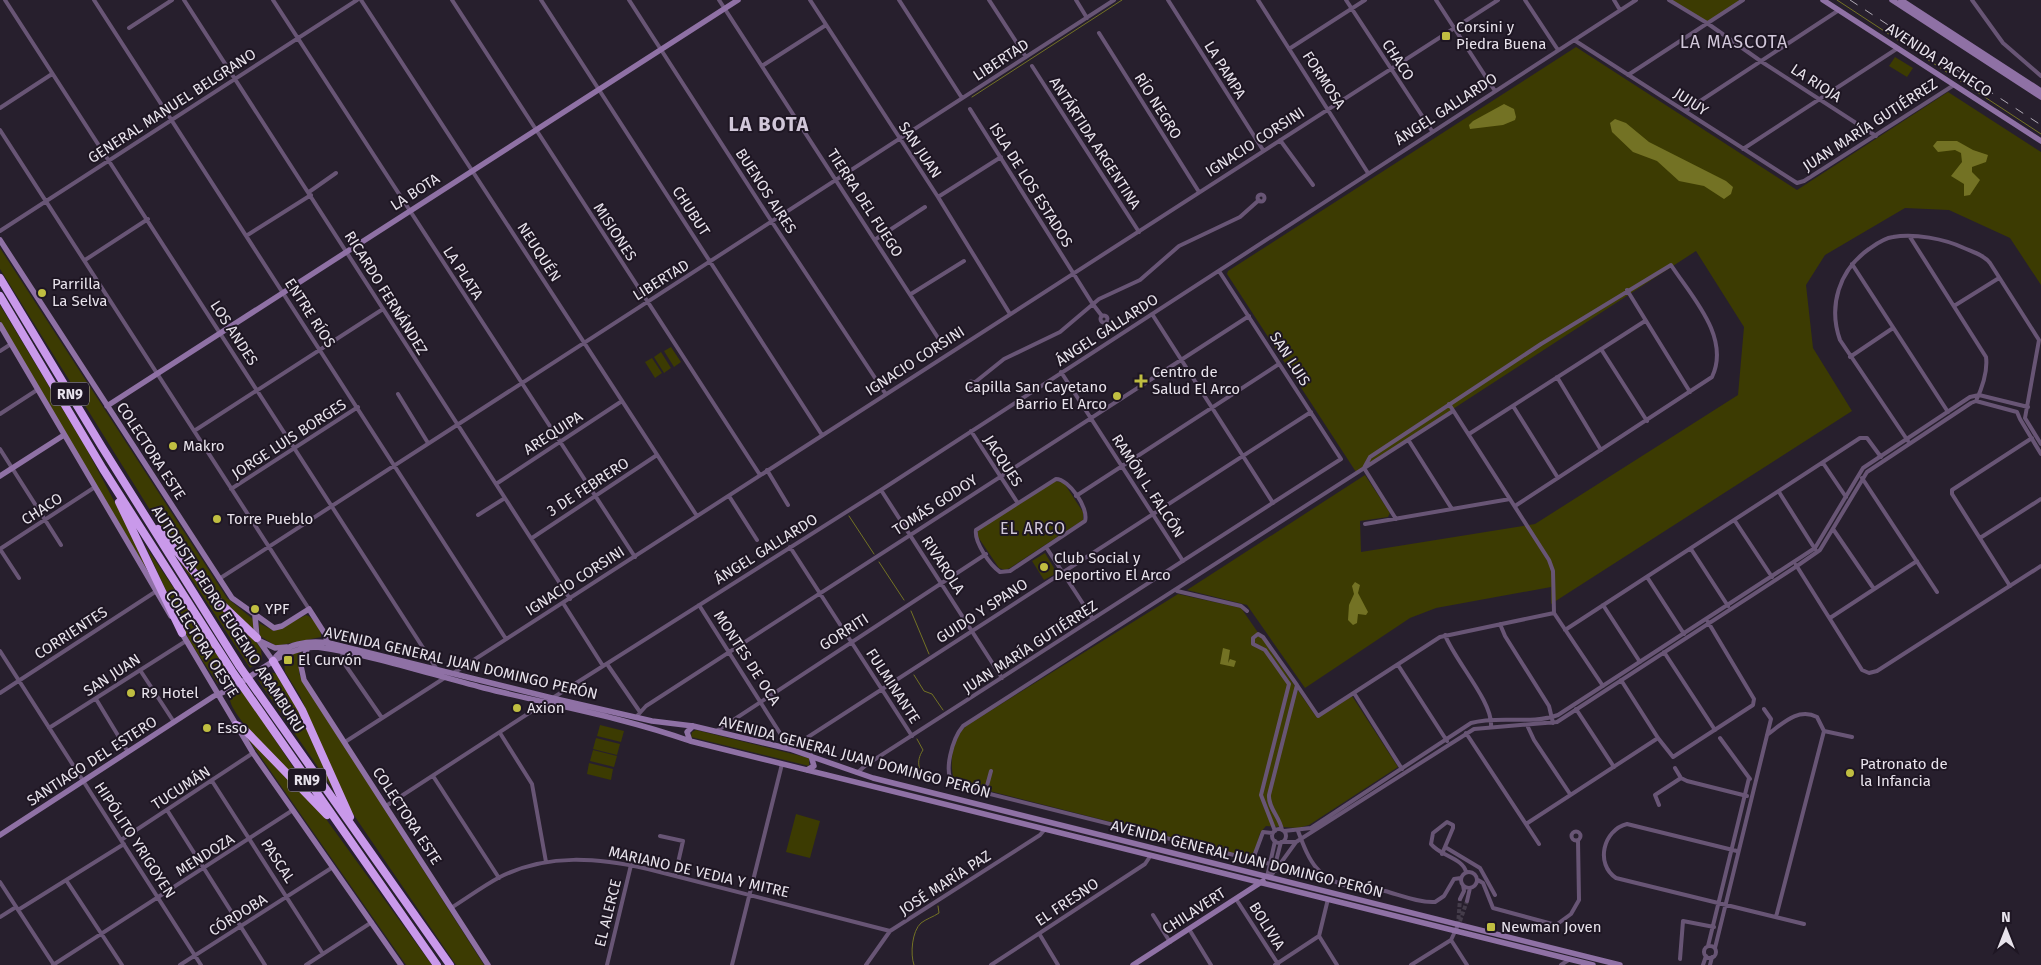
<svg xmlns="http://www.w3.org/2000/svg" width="2041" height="965" font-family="'Fira Sans',sans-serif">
<rect width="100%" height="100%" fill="#271f2d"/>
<path fill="#3c3b02" d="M1672,0H1738L1739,1L1707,22Z
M1576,47L1797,190L1948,92L2041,152V285L2010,238L1949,210L1905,208L1825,255L1806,285L1813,348L1852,411L1551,604V587L1436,608L1410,618L1305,688L1247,605L1187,590L1365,475L1390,513L1388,517L1360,521L1361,552L1535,524L1738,395L1744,327L1696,251L1356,472L1227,274L1228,271Z
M1895,57L1913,68L1907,77L1889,66Z
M0,248L227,598L254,620L255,632C215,595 181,554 150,510L0,269Z
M0,305L86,448L165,597L137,554L0,321Z
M671,347L681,362L674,367L664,351Z
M661,352L671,368L664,373L654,357Z
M652,358L662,373L655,378L645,362Z
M1055,481L1064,483L1083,512V520L1010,568L1005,570L999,568L978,537V530Z
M145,545L234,679L224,685L218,684L190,642Z
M173,551L250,634L261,649L262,660L250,668Z
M1045,553L1057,573L1044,580L1032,561Z
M1178,594L1241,608L1317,718L1352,696L1398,767L1309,825L1298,828L1266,826L1260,833L1254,854L1249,857L958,783L954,780C949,762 952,740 966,726Z
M306,615C313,617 322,629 321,637L276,646L260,636L259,623L274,631Z
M295,652H300L302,654L299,673L303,682L484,965H456L349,808L300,696L285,672L284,662Z
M270,672L277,674L294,699L335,792L258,680Z
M242,690L311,794C296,778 228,716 230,698Z
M600,725L624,731L621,742L597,736Z
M696,730L809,758V766L691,737L692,732Z
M246,736L318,808L432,965H406Z
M596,738L620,744L617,755L593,749Z
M593,750L617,756L614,767L590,761Z
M589,763L613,769L611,780L587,774Z
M796,814L820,821L810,858L786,852Z"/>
<path fill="#737224" d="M1504,104L1514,109L1516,117L1515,120L1503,125L1470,129L1469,125L1473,121Z
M1615,119L1626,123L1649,142L1726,181L1733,187L1731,194L1724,199L1704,186L1679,181L1657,161L1633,152L1612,132L1610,123Z
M1937,141H1957L1973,150L1988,155L1986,162L1972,167V172L1980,180L1970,195L1964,196V184L1951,176L1962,162L1961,153L1955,150L1938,152L1933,146Z
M1355,582L1360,585L1358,593L1368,612L1366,615L1358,614L1357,623L1353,625L1348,620L1349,605L1354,594L1352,586Z
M1223,648L1230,650L1228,663L1230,659L1236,661L1234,667L1220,664Z"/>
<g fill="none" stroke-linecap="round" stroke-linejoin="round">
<path stroke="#737224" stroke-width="1" d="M1837,0L2041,134
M972,97L1122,0
M849,516L874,554
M879,562L904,600
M911,611L929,654
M914,675L924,691L932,694L943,710
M917,739L923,750C915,762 919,772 928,783
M914,965C910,954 912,931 921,923C926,919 933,917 939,913L938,906"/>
<path stroke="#443c4a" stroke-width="4" stroke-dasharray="4 2" stroke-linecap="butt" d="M1460,921L1467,901
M1458,925L1460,899"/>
<path stroke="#685575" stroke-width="4" d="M5,0L438,671
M94,0L506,639
M184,0L570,599
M273,0L635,557
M361,0L697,516
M452,0L760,475
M541,0L822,435
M629,0L772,222L885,393
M719,0L942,344
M810,0L938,197L1010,314
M899,0L962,98
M989,0L1026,57
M1076,0L1087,18
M1168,0L1263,150
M1258,0L1368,173
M1346,0L1432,131
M1436,0L1495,91
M1525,0L1558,50
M1614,0L1620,10
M1669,0L1707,23L1762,62L1876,136
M1972,0L2003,43L2041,76
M129,28L172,0
M1099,33L1199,192
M1574,40L1797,183L1804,181L1954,85
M1289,49L1365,0
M762,66L826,25
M1032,66L1139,232
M1628,75L1743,0
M0,108L52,74
M970,109L1092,303L1102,316
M1685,111L1839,10
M0,130L309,609
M1280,140L1313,185
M1743,149L1898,48
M309,192L336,173
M1257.5 198a3.5 3.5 0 1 1 7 0a3.5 3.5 0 1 1-7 0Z
M938,197L1001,157
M0,231L357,0
M246,236L311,195
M1910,237L1986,357C1988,372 1982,388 1976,401
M876,239L925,207
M85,260L148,219
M1852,264L1948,412
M1627,290L1690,392
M911,294L964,261
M1954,306L1999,278
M1152,314L1273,503
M1100.5 319a3.5 3.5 0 1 1 7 0a3.5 3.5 0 1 1-7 0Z
M1601,349L1647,421
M0,351L11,344
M1850,357L1893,328
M1061,372L1183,561
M1557,377L1601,450
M967.5 385a3.5 3.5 0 1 1 7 0a3.5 3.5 0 1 1-7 0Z
M974,383L1004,359L1060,332L1099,299L1140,280L1179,246L1240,217L1259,200
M398,394L428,443
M1449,404L1549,560L1553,571L1554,613L1603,686
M1513,406L1558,478
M0,414L37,390
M194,431L383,309
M971,431L1017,502
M1469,434L1645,321
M1409,441L1452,509
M1908,441L1840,340C1828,306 1839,270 1869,249C1876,244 1884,238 1893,237C1914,233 1945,239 1964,248C1973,252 1984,255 1990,263L2039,340L2025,418L2041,444
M0,449L61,545
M1823,463L1846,497
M767,470L788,505
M1862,478L1937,592
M1056,479C1069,479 1089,508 1085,521L1010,571L1000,572C990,565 974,542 976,530Z
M496,484L622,401
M231,489L358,407
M881,490L1002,678
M1779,492L1815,549
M729,496L757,540
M1076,496L1279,364
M478,515L505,498
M1396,519L1364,468L1370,457L1541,344L1671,265C1691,296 1731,337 1712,377L1515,506
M1735,521L1772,577
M1365,524L1510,499
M1833,529L1874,589
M532,538L657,455
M1980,538L2041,499
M790,547L912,736
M1046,547L1093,619
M0,549L95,487
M0,549L19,578
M1691,549L1728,606
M1796,565L1862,670L1869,673L1877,671L2041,566
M1647,577L1684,634
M219,579L1114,0
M2010,586L1952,494V490L2032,438
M1177,591L1241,606L1247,611
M563,603L603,666
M699,605L790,749
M1603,605L1640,662
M1830,618L1917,561
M1500,624L1505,636L1549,706L1553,723
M1565,630L1860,438H1867L1881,457
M1445,635C1455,661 1493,702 1491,726
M0,651L201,965
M342,652L344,663L382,718
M1664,652L1715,730
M607,664L640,712
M1398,665L1447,741
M140,670L174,722
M452,674L1498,0
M1621,680L1658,738L1673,757L1753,705L1754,699L1708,622
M1297,685L1318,716L1440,637L1554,613
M0,693L155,592
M1354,693L1402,769
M96,699L128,752
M551,699L881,490L1636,0
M1576,709L1614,767
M637,716L646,706L1249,316
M1527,725L1534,740L1570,794
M49,728L186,641
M1824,731L1852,737
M715,732L986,554
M500,733L532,784L546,862
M1466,733L1539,844
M1767,735C1782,724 1798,707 1817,717L1824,731L1776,917
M1720,738L1750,779
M345,742L446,677
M791,748L1311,412
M1675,768L1681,778L1687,781L1747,796
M857,773L866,765L1341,459L1219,271
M433,776L499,878
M212,781L323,954
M985,793L991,771
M1659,805L1655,795L1681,778
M386,806L546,702
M167,810L265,965
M1526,824L1658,738
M1272 836a7 7 0 1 1 14 0a7 7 0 1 1-14 0Z
M1275,831L1261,795L1289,684L1265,650L1253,644V638L1258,634L1263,637L1297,685L1269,795C1268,808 1280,817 1282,830
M1284,831L1311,828L1471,723C1499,715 1530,725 1558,715L1815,548L1863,468L1970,397L1979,395L2028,407
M1298,831C1310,863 1317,879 1354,888C1364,891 1375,889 1385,891C1400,895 1419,903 1435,902L1444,896L1454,879L1461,878
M1571.5 836a4.5 4.5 0 1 1 9 0a4.5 4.5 0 1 1-9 0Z
M660,836L683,841L675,876
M121,840L253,753
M1282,842H1296L1474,729L1557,722L1797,566L1820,550L1867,472L1971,403L1976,401L2017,412L2020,419L2041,454
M1445,847L1480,868L1495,895
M1737,851L1627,824C1603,830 1595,864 1616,878L1804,924
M1442,854L1453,828V825L1447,822L1433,833L1431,844C1440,856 1463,858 1466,872
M1253,859L1263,832L1273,833
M1270,864L954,785C942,772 953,738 963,726L1453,411
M1275,871L1296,842
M1461 880a8 8 0 1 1 16 0a8 8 0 1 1-16 0Z
M1267,877L1273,873L1281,842
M1267,877L1275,841
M66,880L122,965
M1478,880L1483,883L1493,908L1556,925L1571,914L1579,900L1578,840
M0,882L54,965
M1236,899L1278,964
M1460,899L1464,891L1463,885
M1467,901L1470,888
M451,908C467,898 483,886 500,877C548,853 598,858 648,869L890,931
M18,910L124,844
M1153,915L1170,942
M0,917L16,907
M1189,929L1211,965
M1040,935L1058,965
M1319,936L1337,965
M1451,940L1467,965
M1708,946L1749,778
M1704 952a6 6 0 1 1 12 0a6 6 0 1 1-12 0Z
M1715,948L1771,719L1764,709
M1680,959L1683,921L1714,927
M53,965L293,810
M180,965L333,867
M306,965L372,922
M607,965L631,865
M732,965L782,764
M866,965L890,931L1040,835L1045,829
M991,965L1145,864L1151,855
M1275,965L1319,936L1328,899
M1411,965L1451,940L1458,925
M1561,965L1570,959
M1703,965L1706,956
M1710,965L1712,957"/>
<path stroke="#8f71a5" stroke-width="5.5" d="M1823,0L2041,141
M1892,0L2041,97
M1901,0L2041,91
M0,240L232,598L274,628L282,626L309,609L325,634L328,645
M0,325L171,616
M107,406L738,0
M0,476L64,435
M255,616L257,638L273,661
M180,630L253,753L401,965
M260,641L275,648L287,647
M309,644L301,666L304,680L488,965
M273,661C283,643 310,640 329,643L552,698L652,721L693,726L790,749L873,778L1620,965
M690,741L687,732L693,726
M807,770L814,766L811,756
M0,835L214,696C250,684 277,647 317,647C373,655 429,674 484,688C553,705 622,717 690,741L1593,965
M1133,965L1263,881"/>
<path stroke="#c999ea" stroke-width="8" d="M0,278L102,447L240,667L450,965
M0,296L103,469L232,671L437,965
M119,502L182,633
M158,529L219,602L257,638
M273,661L302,710L350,817
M236,725L243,728L327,815"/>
<path stroke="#b0aab5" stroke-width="1" stroke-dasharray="9 9" stroke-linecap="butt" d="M1850,0L2041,125"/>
</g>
<g fill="#c0be41" stroke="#1e1623" stroke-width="2">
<rect x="1441" y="31" width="10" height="10" rx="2.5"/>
<circle cx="42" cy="293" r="5"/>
<path d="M1138.5 373.5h5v5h5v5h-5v5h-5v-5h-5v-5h5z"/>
<circle cx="1117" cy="396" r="5"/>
<circle cx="173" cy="446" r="5"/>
<circle cx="217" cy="519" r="5"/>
<circle cx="1044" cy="567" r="5"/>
<circle cx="255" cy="609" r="5"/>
<rect x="283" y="655" width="10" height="10" rx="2.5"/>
<circle cx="131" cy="693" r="5"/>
<circle cx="517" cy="708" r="5"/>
<circle cx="207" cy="728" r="5"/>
<circle cx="1850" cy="773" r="5"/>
<rect x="1486" y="922" width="10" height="10" rx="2.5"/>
</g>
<g text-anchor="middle" stroke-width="4" stroke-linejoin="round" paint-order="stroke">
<g fill="#1e1623" stroke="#aba6b0" stroke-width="1">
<rect x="51" y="382.5" width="38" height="23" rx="4"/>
<rect x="288" y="768.5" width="38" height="23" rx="4"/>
</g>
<g font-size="14" font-weight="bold" fill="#e8e3ec">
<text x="70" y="399">RN9</text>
<text x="307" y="785">RN9</text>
</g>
<g font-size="15" fill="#e8e3ec" stroke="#1e1623" text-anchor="start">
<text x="1456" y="32">Corsini y<tspan x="1456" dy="17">Piedra Buena</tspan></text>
<text x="52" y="289">Parrilla<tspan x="52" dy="17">La Selva</tspan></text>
<text x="1152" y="377">Centro de<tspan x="1152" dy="17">Salud El Arco</tspan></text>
<text x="1107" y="392" text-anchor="end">Capilla San Cayetano<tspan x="1107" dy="17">Barrio El Arco</tspan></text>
<text x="183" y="451">Makro</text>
<text x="227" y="524">Torre Pueblo</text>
<text x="1054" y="563">Club Social y<tspan x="1054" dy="17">Deportivo El Arco</tspan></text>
<text x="265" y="614">YPF</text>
<text x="298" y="665">El Curvón</text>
<text x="141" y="698">R9 Hotel</text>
<text x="527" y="713">Axion</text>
<text x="217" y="733">Esso</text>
<text x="1860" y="769">Patronato de<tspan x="1860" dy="17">la Infancia</tspan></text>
<text x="1501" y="932">Newman Joven</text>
</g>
<g font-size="15" fill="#e8e3ec" stroke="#1e1623">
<text transform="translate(1001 60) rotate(-33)" y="5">LIBERTAD</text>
<text transform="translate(1398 60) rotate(57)" y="5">CHACO</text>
<text transform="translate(1939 60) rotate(33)" y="5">AVENIDA PACHECO</text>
<text transform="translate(1225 70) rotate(58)" y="5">LA PAMPA</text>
<text transform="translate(1324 80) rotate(57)" y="5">FORMOSA</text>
<text transform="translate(1816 83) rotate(33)" y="5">LA RIOJA</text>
<text transform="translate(1691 102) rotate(33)" y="5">JUJUY</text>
<text transform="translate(172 106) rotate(-33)" y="5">GENERAL MANUEL BELGRANO</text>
<text transform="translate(1158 106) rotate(58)" y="5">RÍO NEGRO</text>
<text transform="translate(1446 109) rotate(-33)" y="5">ÁNGEL GALLARDO</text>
<text transform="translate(1870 125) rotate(-33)" y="5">JUAN MARÍA GUTIÉRREZ</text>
<text transform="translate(1255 142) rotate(-33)" y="5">IGNACIO CORSINI</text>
<text transform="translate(1095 143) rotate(57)" y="5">ANTÁRTIDA ARGENTINA</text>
<text transform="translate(920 150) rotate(56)" y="5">SAN JUAN</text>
<text transform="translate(1031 185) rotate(58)" y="5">ISLA DE LOS ESTADOS</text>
<text transform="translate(766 191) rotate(57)" y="5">BUENOS AIRES</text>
<text transform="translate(415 192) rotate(-33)" y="5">LA BOTA</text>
<text transform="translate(865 203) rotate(57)" y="5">TIERRA DEL FUEGO</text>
<text transform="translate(691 211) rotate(57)" y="5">CHUBUT</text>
<text transform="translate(615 232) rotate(57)" y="5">MISIONES</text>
<text transform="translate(539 252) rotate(57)" y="5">NEUQUÉN</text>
<text transform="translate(463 273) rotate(57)" y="5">LA PLATA</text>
<text transform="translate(661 280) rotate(-32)" y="5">LIBERTAD</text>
<text transform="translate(386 293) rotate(58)" y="5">RICARDO FERNÁNDEZ</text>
<text transform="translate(310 313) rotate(57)" y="5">ENTRE RÍOS</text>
<text transform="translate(1107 330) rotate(-33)" y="5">ÁNGEL GALLARDO</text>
<text transform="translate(234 333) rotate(57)" y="5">LOS ANDES</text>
<text transform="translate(1290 359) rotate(57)" y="5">SAN LUIS</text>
<text transform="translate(915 361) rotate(-33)" y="5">IGNACIO CORSINI</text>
<text transform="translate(553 433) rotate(-33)" y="5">AREQUIPA</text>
<text transform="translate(289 439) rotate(-33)" y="5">JORGE LUIS BORGES</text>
<text transform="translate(151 451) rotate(57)" y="5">COLECTORA ESTE</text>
<text transform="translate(1003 461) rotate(57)" y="5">JACQUES</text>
<text transform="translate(1148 486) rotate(57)" y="5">RAMÓN L. FALCÓN</text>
<text transform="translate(588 487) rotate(-33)" y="5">3 DE FEBRERO</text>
<text transform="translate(935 505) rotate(-33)" y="5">TOMÁS GODOY</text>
<text transform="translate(42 509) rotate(-33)" y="5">CHACO</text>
<text transform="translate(766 549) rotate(-32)" y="5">ÁNGEL GALLARDO</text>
<text transform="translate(943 565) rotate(57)" y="5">RIVAROLA</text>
<text transform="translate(575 581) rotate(-33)" y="5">IGNACIO CORSINI</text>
<text transform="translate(982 611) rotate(-33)" y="5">GUIDO Y SPANO</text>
<text transform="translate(228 619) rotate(57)" y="5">AUTOPISTA PEDRO EUGENIO ARAMBURU</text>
<text transform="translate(844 632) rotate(-33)" y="5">GORRITI</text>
<text transform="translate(71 633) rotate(-33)" y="5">CORRIENTES</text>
<text transform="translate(202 644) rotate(58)" y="5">COLECTORA OESTE</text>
<text transform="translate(1030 647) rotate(-33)" y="5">JUAN MARÍA GUTIÉRREZ</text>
<text transform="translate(747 658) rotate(57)" y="5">MONTES DE OCA</text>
<text transform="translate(461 663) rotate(13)" y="5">AVENIDA GENERAL JUAN DOMINGO PERÓN</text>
<text transform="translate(112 675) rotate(-33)" y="5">SAN JUAN</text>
<text transform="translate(893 686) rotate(57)" y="5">FULMINANTE</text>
<text transform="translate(855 757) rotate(15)" y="5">AVENIDA GENERAL JUAN DOMINGO PERÓN</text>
<text transform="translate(92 761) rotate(-33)" y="5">SANTIAGO DEL ESTERO</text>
<text transform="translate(181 788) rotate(-33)" y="5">TUCUMÁN</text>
<text transform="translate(407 816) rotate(57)" y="5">COLECTORA ESTE</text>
<text transform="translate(135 840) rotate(57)" y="5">HIPÓLITO YRIGOYEN</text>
<text transform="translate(205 855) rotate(-32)" y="5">MENDOZA</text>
<text transform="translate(1247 859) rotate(14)" y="5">AVENIDA GENERAL JUAN DOMINGO PERÓN</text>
<text transform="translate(278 861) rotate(57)" y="5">PASCAL</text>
<text transform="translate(699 872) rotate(13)" y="5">MARIANO DE VEDIA Y MITRE</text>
<text transform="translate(945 883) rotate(-33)" y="5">JOSÉ MARÍA PAZ</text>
<text transform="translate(1067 902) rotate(-34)" y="5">EL FRESNO</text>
<text transform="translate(1194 911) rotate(-33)" y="5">CHILAVERT</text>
<text transform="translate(608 913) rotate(-76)" y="5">EL ALERCE</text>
<text transform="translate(238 915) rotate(-32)" y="5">CÓRDOBA</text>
<text transform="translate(1267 926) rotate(58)" y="5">BOLIVIA</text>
</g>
<g font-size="16" letter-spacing="1" fill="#d1c7d9" stroke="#1e1623">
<text x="1033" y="534">EL ARCO</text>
</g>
<g font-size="18" letter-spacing="1" fill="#d1c7d9" stroke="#1e1623">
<text x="1734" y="48">LA MASCOTA</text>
</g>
<g font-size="20" font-weight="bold" letter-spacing="1" fill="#d1c7d9" stroke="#1e1623">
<text x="769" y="131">LA BOTA</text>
</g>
</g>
<g transform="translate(2006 930)" stroke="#1e1623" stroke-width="4" paint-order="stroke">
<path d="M0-4L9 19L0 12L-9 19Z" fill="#e8e3ec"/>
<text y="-8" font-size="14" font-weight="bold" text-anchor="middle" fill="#e8e3ec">N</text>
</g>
</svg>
